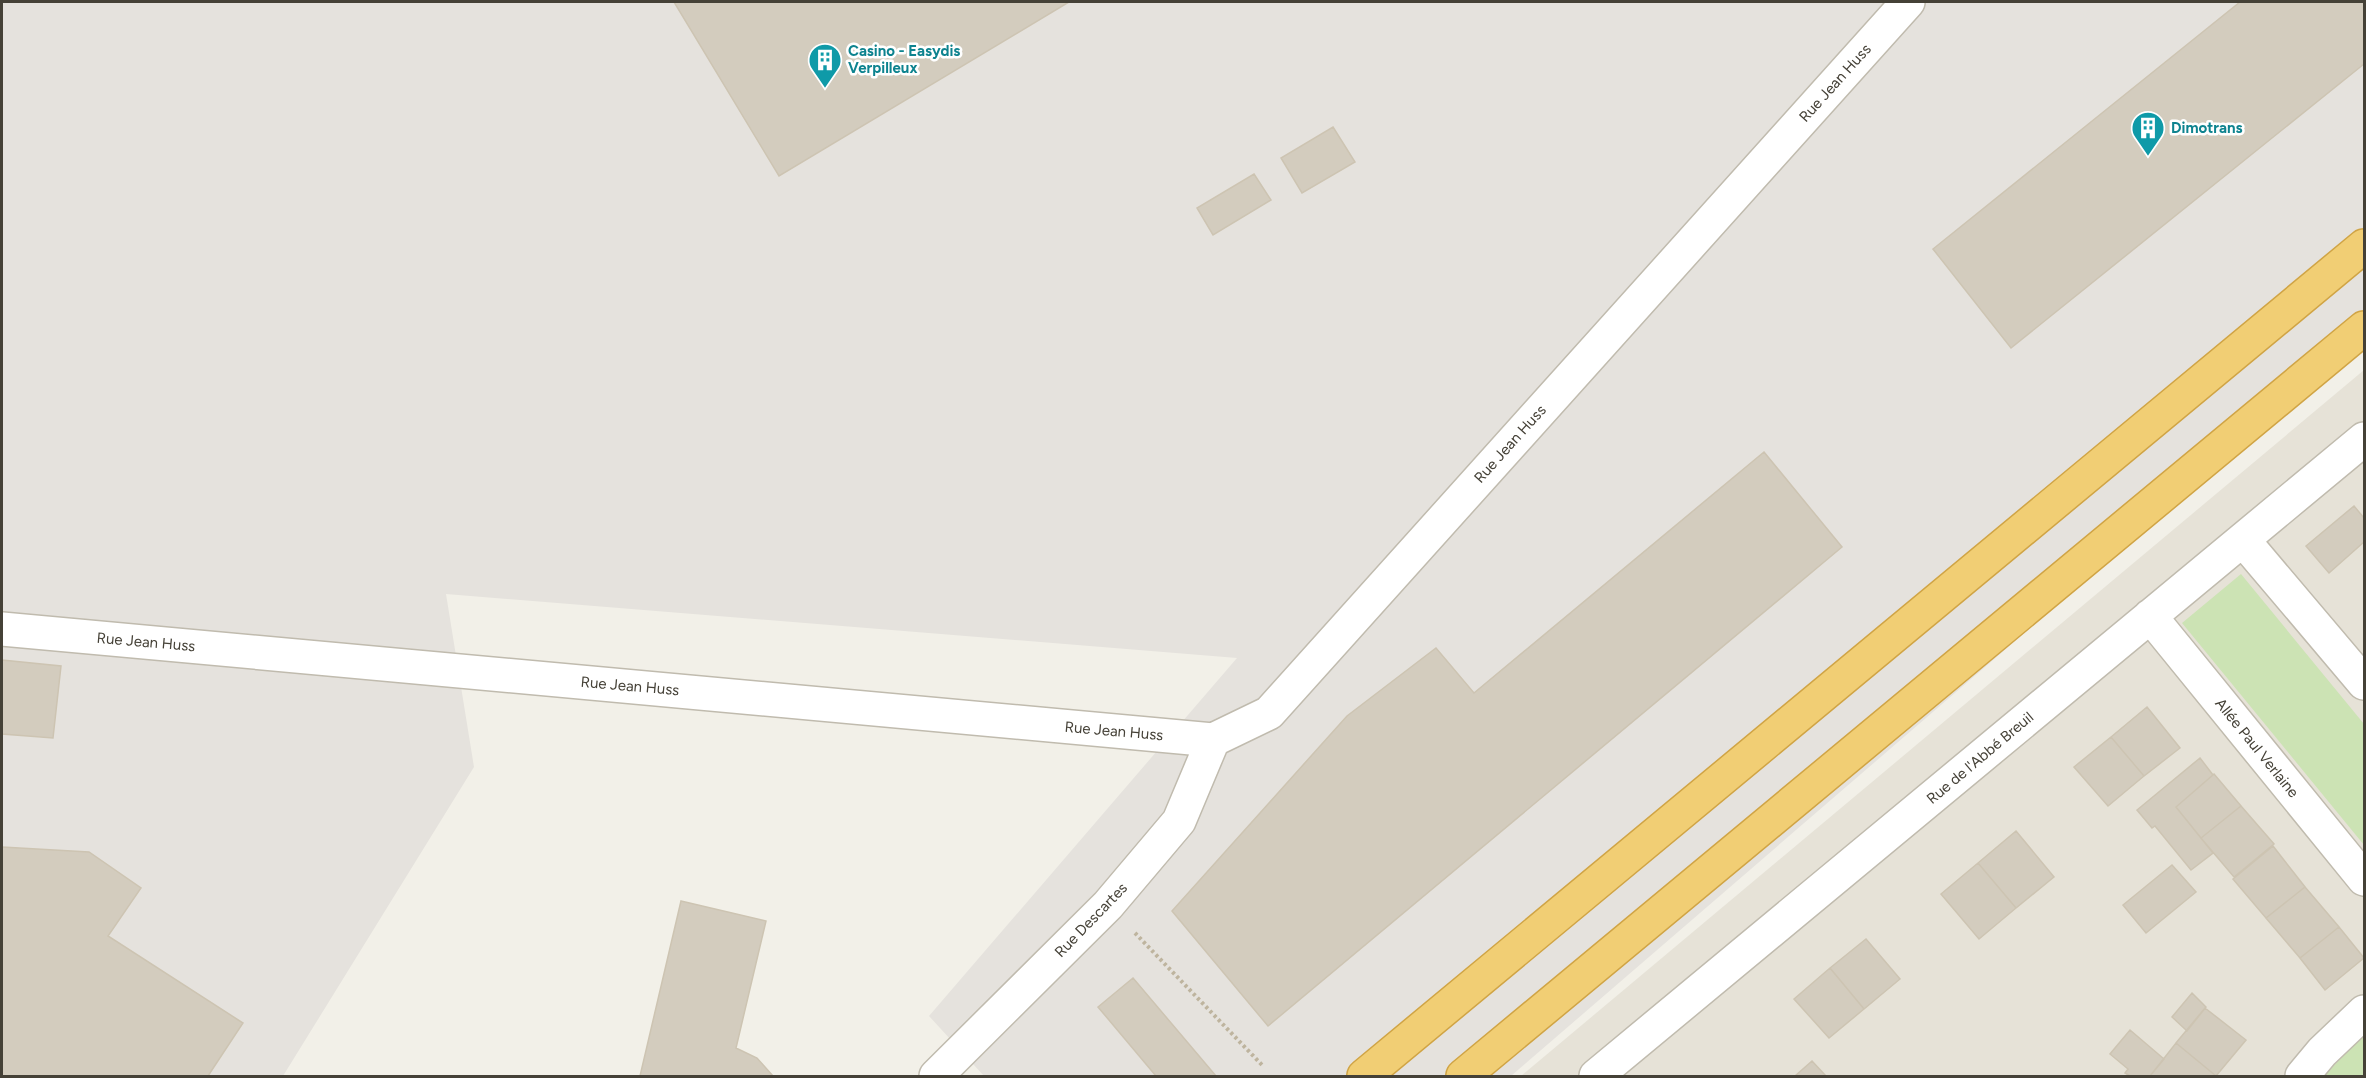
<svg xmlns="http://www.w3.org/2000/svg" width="2366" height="1078" font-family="Figtree,sans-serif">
<rect width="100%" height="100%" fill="#f2f0e8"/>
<path fill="#e6e2d7" d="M2364,370V1076H1521Z"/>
<path fill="#e5e2dd" d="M2,2H2364V340L1511,1076H984L929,1016L1237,658L446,594L474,767L283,1076H2Z"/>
<path fill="#cce3b4" d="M2241,574L2364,724V845L2182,623Z
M2364,1034V1076H2324Z"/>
<path fill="#d3ccbe" stroke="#cdc4b2" stroke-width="1.5" d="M674,2H1069L779,176Z
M2240,2H2364V64L2011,348L1933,249Z
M1333,127L1355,162L1302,193L1281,158Z
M1254,174L1271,200L1213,235L1197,208Z
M1764,452L1842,547L1268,1026L1172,911L1347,716L1436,648L1474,693Z
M2354,506L2364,518V542L2329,573L2306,546Z
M2,660L61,666L53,738L2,734Z
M2147,707L2180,748L2144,776L2111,737Z
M2111,737L2144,776L2108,806L2074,767Z
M2200,758L2213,775L2176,807L2213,853L2191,870L2155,826L2152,828L2137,810Z
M2214,774L2241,806L2201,838L2176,807Z
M2241,806L2274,844L2234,877L2201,838Z
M2016,831L2054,877L2016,908L1978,863Z
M2273,846L2305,887L2266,918L2233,879Z
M2,847L89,852L141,888L108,936L243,1023L208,1076H2Z
M1978,863L2016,908L1979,939L1941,894Z
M2172,865L2196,892L2146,933L2123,905Z
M2305,887L2339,927L2300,958L2266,918Z
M681,901L766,921L736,1048L757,1058L773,1076H640Z
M2339,927L2364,958L2325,990L2300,958Z
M1866,939L1900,979L1864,1009L1830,968Z
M1830,968L1864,1009L1829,1038L1794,999Z
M1133,978L1216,1076H1156L1098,1007Z
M2192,993L2206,1007L2187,1031L2172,1017Z
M2205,1008L2246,1040L2216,1076L2176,1043Z
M2130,1030L2164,1059L2150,1076H2130L2125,1073L2128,1069L2110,1054Z
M2176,1043L2216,1076H2150Z
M1812,1061L1826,1076H1795Z"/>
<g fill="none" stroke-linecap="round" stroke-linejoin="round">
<g stroke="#c0bbae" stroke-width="36">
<path id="minor" d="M2243,540L2364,683
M2150,616L2364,879
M2,629L1213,740L1269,713L1908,2
M936,1076L1108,905L1179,821L1213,740
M1596,1076L2364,439
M2302,1076L2322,1052L2364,1012"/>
</g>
<g stroke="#d0a445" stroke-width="36">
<path id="motorway" d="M1364,1076L2364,246
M1463,1076L2364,328"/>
</g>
<path stroke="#beb49e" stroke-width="4" stroke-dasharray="3 3" stroke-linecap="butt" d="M1135,933L1263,1066"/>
<use href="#minor" stroke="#fff" stroke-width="33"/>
<use href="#motorway" stroke="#f1ce74" stroke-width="33"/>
</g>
<defs>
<g id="building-pin" transform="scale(1.725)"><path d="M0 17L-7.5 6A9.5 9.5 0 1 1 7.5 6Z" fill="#0f9aa8" stroke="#fff"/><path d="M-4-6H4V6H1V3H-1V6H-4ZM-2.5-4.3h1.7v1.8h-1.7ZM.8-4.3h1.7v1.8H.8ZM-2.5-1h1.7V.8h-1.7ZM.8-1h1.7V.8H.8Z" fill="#fff"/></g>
</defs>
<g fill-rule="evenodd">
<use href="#building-pin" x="825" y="60"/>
<use href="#building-pin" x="2148" y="128"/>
</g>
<g text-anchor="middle" stroke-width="5" stroke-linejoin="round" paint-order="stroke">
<g font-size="15" font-weight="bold" fill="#0d838f" stroke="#fff" text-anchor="start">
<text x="848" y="56">Casino - Easydis<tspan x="848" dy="17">Verpilleux</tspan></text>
<text x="2171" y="133">Dimotrans</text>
</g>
<g font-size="15" fill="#454137" stroke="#fff">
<text transform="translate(1835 83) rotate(-48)" y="5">Rue Jean Huss</text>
<text transform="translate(1510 444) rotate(-48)" y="5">Rue Jean Huss</text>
<text transform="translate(146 642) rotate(5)" y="5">Rue Jean Huss</text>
<text transform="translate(630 686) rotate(5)" y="5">Rue Jean Huss</text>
<text transform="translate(1114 731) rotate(5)" y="5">Rue Jean Huss</text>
<text transform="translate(2257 748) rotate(51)" y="5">Allée Paul Verlaine</text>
<text transform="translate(1980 758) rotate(-40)" y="5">Rue de l'Abbé Breuil</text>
<text transform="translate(1091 920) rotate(-46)" y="5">Rue Descartes</text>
</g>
</g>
<rect width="2366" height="1078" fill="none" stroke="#454137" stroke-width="6"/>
</svg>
